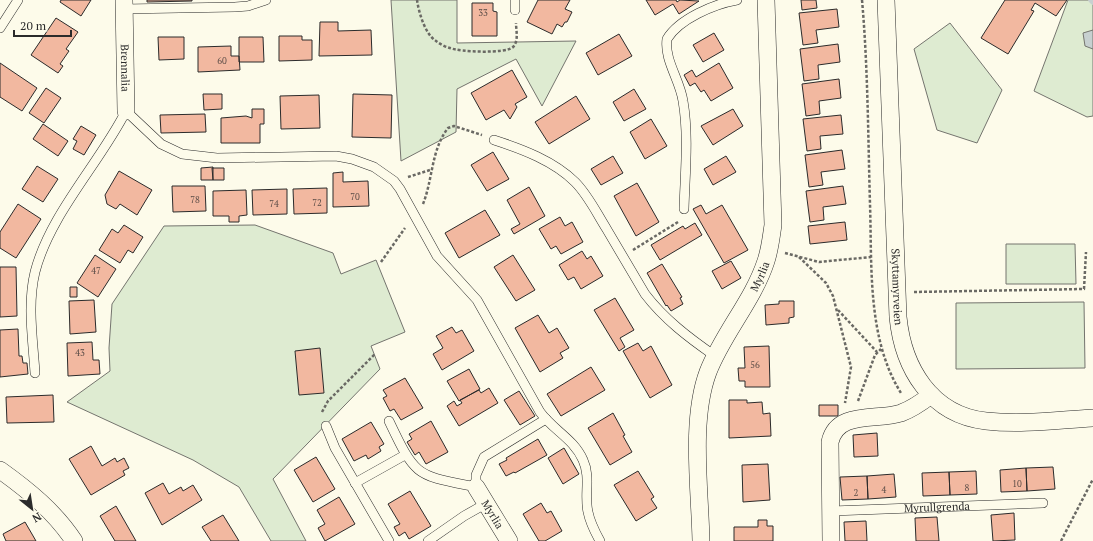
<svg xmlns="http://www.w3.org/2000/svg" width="1093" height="541" font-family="'PT Serif',serif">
<rect width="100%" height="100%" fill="#fdfbea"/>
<path fill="#deebd1" stroke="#74746e" d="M391,0H457V43L576,41L542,106L516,59L457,89L456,132L401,161Z
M1068,0H1093V116L1087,117L1034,91Z
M950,23L1002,90L977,143L937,130L914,49Z
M255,225L333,253L341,274L376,260L405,332L371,346L380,369L273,479L306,541H271L239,487L193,460L67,402L110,371L109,348L112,304L164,226Z
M1006,244H1075L1076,284H1006Z
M1084,302L1085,368L956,369V303Z"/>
<path fill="#c7d0d0" stroke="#74746e" d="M1093,30V49L1085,46L1083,33Z"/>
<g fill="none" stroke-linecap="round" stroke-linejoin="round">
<path stroke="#c7d0d0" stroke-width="5.5" d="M1091,0L1093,2"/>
</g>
<path fill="#f2b8a0" stroke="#2b2b2b" d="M61,0H91L81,16L60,2Z
M147,0H192V1L147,2Z
M538,0H570L565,9L572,12L567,22H565L562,27L557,24L552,34L527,22Z
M646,0H676L677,2L680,0L699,1L679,14L673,4L655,15Z
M801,0H816L817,8L802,10Z
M1005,0H1067L1056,16L1035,3L1031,10L1034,11L1008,54L981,38Z
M472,3H493V11L497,12V36H472Z
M837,9L839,27L816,30L818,43L803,45L799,13Z
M56,18L78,32L66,49L69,51L60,64L63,66L58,73L31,55Z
M320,22H338V31L371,30L372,55L319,56Z
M714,33L724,50L703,62L693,45Z
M619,34L632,56L598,75L586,53Z
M279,36H302V40H312V60L279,61Z
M158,37H184V59L159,60Z
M239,37H263L264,62H239Z
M838,44L840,62L818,65L819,79L804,81L800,49Z
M231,46V56H239L240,70L198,72V47Z
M0,63L37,88L22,111L0,97Z
M719,63L733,88L711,101L704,90L701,92L695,83L690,86L684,75L692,70L696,77Z
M512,70L527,97L515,104L517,107L510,119L504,110L486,120L471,93Z
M839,79L841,98L819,101L820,114L806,116L802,84Z
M46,88L61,98L44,123L29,113Z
M634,89L646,109L624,121L613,102Z
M203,94H222V109L204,110Z
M353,94L392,95L391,138L352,137Z
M319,95L320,128L281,129L280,96Z
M576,96L590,119L549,144L535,122Z
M252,109H264V124H260V143H221V118L246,116L252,118Z
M733,109L743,126L713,145L701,126Z
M205,114L206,132L161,133L160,115Z
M841,115L843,134L820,136L821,149L807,151L803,119Z
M651,119L667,146L645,159L630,132Z
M43,124L68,141L58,156L33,139Z
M81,126L96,135L84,155L73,149L77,141L73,139Z
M842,150L845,169L821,172L823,185L809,187L805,155Z
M493,152L509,179L487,191L471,165Z
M613,156L623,173L601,185L591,169Z
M726,156L736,172L713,185L704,169Z
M37,166L58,179L43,202L22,189Z
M213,167V180H201V168Z
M212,168H224V180H213Z
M119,171L152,190L137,215L120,204L116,209L107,204L105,195Z
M343,172V182L368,181L369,206L333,207V173Z
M637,183L659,222L636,236L614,196Z
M172,186H205L206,211L173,212Z
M843,186L846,204L823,207L824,220L810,222L806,191Z
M529,187L545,216L514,234L511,229L520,224L507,200Z
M327,188V213L294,214L293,189Z
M287,189V214L253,215L252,190Z
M246,190L247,215L239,216V222H229V216H213V191Z
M18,204L41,219L16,258L0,248V232Z
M701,205L706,214L722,205L748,250L724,263L693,209Z
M485,210L500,235L459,258L445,233Z
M560,217L565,226L572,222L583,242L561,254L556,246L551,249L539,229Z
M845,222L847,240L810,244L808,226Z
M695,223L702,235L660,260L651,245L683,226L685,229Z
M124,225L143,237L133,253L128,250L120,263L99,250L112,229L118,233Z
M582,251L587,259L591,256L603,276L581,289L574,277L568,280L559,265Z
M95,255L116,269L98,297L77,283Z
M513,255L535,290L516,301L494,267Z
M731,261L741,278L722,289L712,271Z
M662,264L682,297L680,298L683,304L671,311L667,305L666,306L647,273Z
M0,267H16L17,316L0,317Z
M70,287H77V297H70Z
M615,298L634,330L620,338L625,347L619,351L594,310Z
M94,300L96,332L70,334L69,301Z
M779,301H794V317L789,318V323L766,325L765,305L779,304Z
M538,315L549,333L557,328L569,348L560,353L563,358L540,372L515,328Z
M452,327L456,333L462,330L474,351L442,370L433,354L443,348L436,336Z
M18,329L19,356H22L23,363H27L28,374L0,377V330Z
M92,342L93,360H99L100,374L68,376L67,343Z
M638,343L643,351L651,346L672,385L650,398L623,351Z
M769,346L770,387H745V381H739L738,368H745L744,347Z
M320,348L324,393L299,395L295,351Z
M591,367L605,390L561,416L547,394Z
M469,369L480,389L459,401L447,381Z
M405,378L423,408L401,420L394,409L390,411L383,398L387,396L383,390Z
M489,388L498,403L459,426L447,406L454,401L457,406L462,403L460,400L479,390L481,393Z
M519,391L535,416L520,425L504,400Z
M53,395L54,422L7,423L6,397Z
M729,400H747V403L762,402L763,414L770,413L771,436L729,438Z
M819,405H838V416H819Z
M613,413L625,435L623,436L632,452L610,465L588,428Z
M431,421L448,452L426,464L419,452L415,455L407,442L412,439L409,434Z
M371,422L384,444L379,447L381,451L368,459L366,455L354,461L342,439Z
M877,433L878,456L854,457L853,435Z
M538,439L547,455L515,473L514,472L506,476L499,464L507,460L506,458Z
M91,446L102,466L115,458L117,462L124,458L129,468L123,471L125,475L91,495L69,459Z
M564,448L579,474L563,484L548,458Z
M316,457L335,489L313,502L294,470Z
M768,464L770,500L743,502L742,465Z
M1053,467L1055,489L1027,491L1026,468Z
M1026,468L1027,491L1001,492L1000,470Z
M638,471L654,497L651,499L657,508L636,521L614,485Z
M976,471L977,494L950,495L949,472Z
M949,472L950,495L923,496L922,473Z
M894,474L896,497L868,499L867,476Z
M867,476L868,499L842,500L840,477Z
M163,483L169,494L181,487L183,491L193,485L202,500L162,525L145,493Z
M410,491L431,526L409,539L405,532L399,536L394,527L400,524L388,504Z
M339,497L355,524L325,541L318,528L325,524L317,510Z
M541,503L547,513L551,511L562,531L545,541H539L523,514Z
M116,506L136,541H115L100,516Z
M1014,513L1015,540L993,541L991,515Z
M223,515L239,541H211L202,527Z
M937,517L939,541H916L915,518Z
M758,520H767V526H773V541H734V527H758Z
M866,521L867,541H845L844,522Z
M25,522L36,541H6L3,534Z"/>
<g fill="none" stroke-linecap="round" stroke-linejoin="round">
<g stroke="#2b2b2b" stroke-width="10">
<g id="service">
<path d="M124,9L235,7L248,6L266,0"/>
<path d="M515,10V0"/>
<path d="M0,28L18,0"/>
<path d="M494,140C522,149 554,161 575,182C588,195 596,212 606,228C619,250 632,272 645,294C664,319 689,338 715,356"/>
<path d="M684,209C685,174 689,136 683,101C680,80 664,60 667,39C679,19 714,4 737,0"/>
<path d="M35,373C33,340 27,305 35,272C50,214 99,164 126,111L161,144L182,154L217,158L336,156L352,159L374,167L394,181L400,189L437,256L477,300L540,412C553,430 574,439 583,460C591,477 584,495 588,512C590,522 595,532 600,541"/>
<path d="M389,421C416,478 416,475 476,487V475L484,457L546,419"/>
<path d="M326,426L335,448L389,541"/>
<path d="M355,483L405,455"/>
<path id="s1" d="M832,511L1043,503"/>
<path d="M428,541L464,516L487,503"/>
</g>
</g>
<g stroke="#2b2b2b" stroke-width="18">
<g id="minor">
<path id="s2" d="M124,0L126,111"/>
<path id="s3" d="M886,0L898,317C903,368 931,415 986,421C1021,425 1058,420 1093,418"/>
<path d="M0,470C28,490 55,512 74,541"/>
<path id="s4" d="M476,487L509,541"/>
<path id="s5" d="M701,541C700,490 690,420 708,372C723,333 753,301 766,261C770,249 771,238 773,225L766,0"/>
<path d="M831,541L830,442C837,410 877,421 901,413C912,409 922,402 931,395"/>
</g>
</g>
<path stroke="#6a6964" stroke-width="2.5" stroke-dasharray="3 2" stroke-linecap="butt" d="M417,0C419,13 425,34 436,41C440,44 445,47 450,48C459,52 506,54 513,47C519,41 516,30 516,23
M862,0C868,68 868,136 870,204C872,266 867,339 901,393
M408,177L430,170
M423,204C433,179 431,150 448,128L454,126L482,135
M633,250L678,222
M785,253L819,262L871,257
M799,257L826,283L833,296L851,367L845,403
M381,262L405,228
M914,292L1084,289L1086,252
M838,310L877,352
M858,401L875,355L881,349
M322,412L328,401L375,354
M1061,541L1093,479"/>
<use href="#service" stroke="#fdfbea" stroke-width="9"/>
<use href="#minor" stroke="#fdfbea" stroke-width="17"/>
</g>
<g text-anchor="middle" stroke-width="3" stroke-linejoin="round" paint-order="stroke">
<g font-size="9" fill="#5d4e48">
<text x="483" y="16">33</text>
<text x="222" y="64">60</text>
<text x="355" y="200">70</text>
<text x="195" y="203">78</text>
<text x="317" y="206">72</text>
<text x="274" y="207">74</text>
<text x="96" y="274">47</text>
<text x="80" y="356">43</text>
<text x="755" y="368">56</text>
<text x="1017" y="487">10</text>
<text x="967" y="491">8</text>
<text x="884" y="493">4</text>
<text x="856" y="496">2</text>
</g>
<g font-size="11" fill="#2b2b2b" stroke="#fdfbea">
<text dy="4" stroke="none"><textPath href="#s2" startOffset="68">Brennalia</textPath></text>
<text dy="4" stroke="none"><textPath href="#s5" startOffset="279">Myrlia</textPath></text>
<text dy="4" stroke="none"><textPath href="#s3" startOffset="287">Skyttamyrveien</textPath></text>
<text dy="4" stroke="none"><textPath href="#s1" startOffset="105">Myrullgrenda</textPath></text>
<text dy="4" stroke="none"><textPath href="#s4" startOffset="32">Myrlia</textPath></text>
</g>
</g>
<g transform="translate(32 509) rotate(150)" stroke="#fdfbea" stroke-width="3" paint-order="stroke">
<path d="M0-3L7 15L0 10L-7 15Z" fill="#2b2b2b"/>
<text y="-6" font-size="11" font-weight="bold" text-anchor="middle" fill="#2b2b2b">N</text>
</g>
<path d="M14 30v6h57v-6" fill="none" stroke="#2b2b2b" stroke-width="2"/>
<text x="20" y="30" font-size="12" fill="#2b2b2b" stroke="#fdfbea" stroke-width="3" paint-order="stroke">20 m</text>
</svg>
